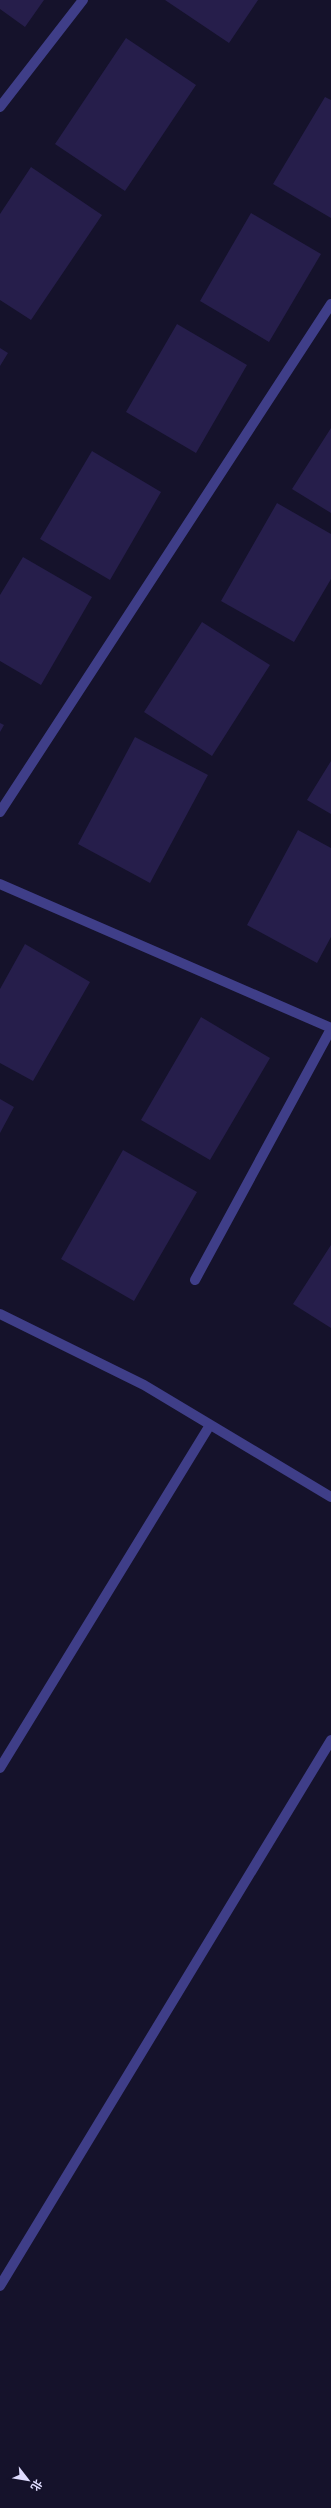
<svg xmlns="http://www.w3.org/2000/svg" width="331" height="2508" font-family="'DejaVu Sans','Noto Sans SC',sans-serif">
<rect width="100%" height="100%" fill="#15122b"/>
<path fill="#261e4b" d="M0,0H44L25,27L0,9Z
M165,0H258L229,43Z
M126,38L196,85L125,191L55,144Z
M325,97L331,100V218L273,184Z
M31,167L102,215L31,320L0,300V214Z
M251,213L321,254L269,342L200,301Z
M177,324L247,365L196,453L126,412Z
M0,348L8,353L0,366Z
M331,428V513L292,489Z
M92,451L161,492L110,580L40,539Z
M277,503L331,534V579L294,642L221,601Z
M23,557L92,597L41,685L0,661V595Z
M202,622L270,665L212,756L144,712Z
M0,723L4,725L0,732Z
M135,737L208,775L150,883L78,844Z
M331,761V814L307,800Z
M298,830L331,848V937L317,963L247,925Z
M25,944L90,982L33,1081L0,1063V989Z
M201,1017L270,1058L210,1160L141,1120Z
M0,1099L14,1107L0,1133Z
M123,1150L197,1192L134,1301L61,1259Z
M331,1245V1328L293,1304Z"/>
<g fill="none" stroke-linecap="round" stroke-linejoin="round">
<path stroke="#3f3e88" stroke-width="10" d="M0,107L83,0
M0,812L331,304
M0,884L331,1028
M195,1280L331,1029
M0,1314L144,1385L331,1497
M0,1768L210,1425
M0,2286L331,1740"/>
</g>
<g transform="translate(28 2480) rotate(121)" stroke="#15122b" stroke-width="3" paint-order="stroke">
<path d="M0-3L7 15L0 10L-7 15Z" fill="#dfdcfe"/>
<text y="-6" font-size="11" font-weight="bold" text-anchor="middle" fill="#dfdcfe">北</text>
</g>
</svg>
